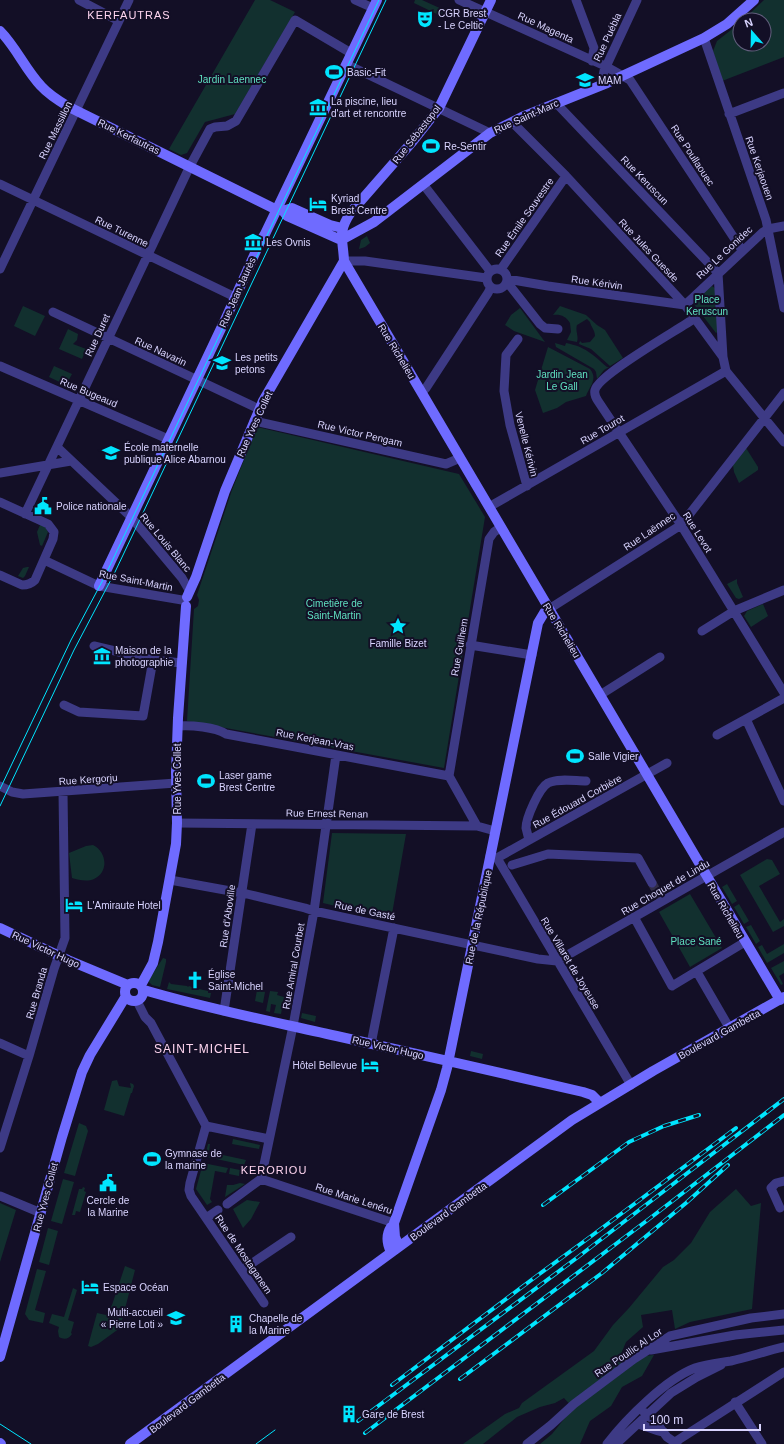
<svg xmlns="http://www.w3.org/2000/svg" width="784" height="1444" font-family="Helvetica,sans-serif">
<rect width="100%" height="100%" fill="#130f26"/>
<path fill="#12302f" d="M255,0H270L295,12L235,114L205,122L187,153L181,155L169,149Z
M415,0H422L444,10L441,16L414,3Z
M764,0H784V57L722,81L713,51L717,41L740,23V44H764V20H743Z
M367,236L370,243L365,247L359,249L361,240Z
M712,286L716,289L719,331L716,333L693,303Z
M23,306L45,316L35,336L14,326Z
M560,306L586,315L597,325L605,330L623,358L610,366L591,349L579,344L580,341L582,343L590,342L595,336C595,330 591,327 590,322L587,319L577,325C575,331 579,336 577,342L567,340L571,332L570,323C566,316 560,314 553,315Z
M520,308L545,342L514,331L505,325L511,315Z
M68,329L78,334L77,340L73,344L86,349L82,359L59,349Z
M555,343L565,346L566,343C586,347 592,354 607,367H609L604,370L597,379L596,372L594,369L556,347Z
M548,347L590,369C598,379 590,386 586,396L566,402L557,408L543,413L535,390Z
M54,366L72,374L66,385L49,377Z
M257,427L459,474L485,517L444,768L187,721L194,609L198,606L199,600L197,595L232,490Z
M746,448L758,467V470L739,483L734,472L733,465Z
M40,525L45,526L48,532L42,546L40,545L37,532Z
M27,567H29L25,576L23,578L18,576L23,568Z
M737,579V583L743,597L739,599L736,598L727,584Z
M763,604L768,616L751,627L744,616L747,611Z
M332,833L406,834L392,914L371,910L369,914L323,903Z
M93,845C107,852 109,872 94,879C87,882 79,880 72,878L69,853L86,846Z
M767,859L772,860L780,874L759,886L780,922L784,919V926L773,932L740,875Z
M727,884L737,901L732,904L722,887Z
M690,894L722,948L690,967L659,912Z
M739,904L749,921L744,924L734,907Z
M751,925L760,941L756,944L746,927Z
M784,944V953L767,963L758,947L762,945L767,954Z
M163,958L166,959V962L160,987L152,985L148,981Z
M784,961V973L779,976L783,984L781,985L771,968Z
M169,982L171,984L187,986L188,987L189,986L198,989V990L199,989L208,991V993H211L210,998L167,989Z
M257,990L265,992L263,1003L255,1001Z
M270,991L278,992L277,995L284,997L281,1014L274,1013L276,1005L271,1004L270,1012L266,1011Z
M302,1013L316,1016L315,1022L301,1018Z
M471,1051L483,1054L482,1059L470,1056Z
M117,1080L119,1086L131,1088L130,1083L133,1084L134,1086L132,1093H131L124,1116L104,1110L112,1081Z
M79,1123L86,1126L88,1131L75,1176L64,1173Z
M233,1139L260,1145L259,1149L232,1144Z
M208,1144H210L209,1152L246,1160L244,1165L207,1157L206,1152Z
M203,1163L228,1168L226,1173L215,1171L210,1199L212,1202L207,1205L196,1189Z
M230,1168L240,1170L239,1176L229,1174Z
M63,1179L74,1182L62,1224L51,1221Z
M240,1183L245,1184L225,1197L227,1185H233Z
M83,1187L85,1188L84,1191L86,1192L80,1212L76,1211L75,1215H72L79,1189H82Z
M736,1189L751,1206L761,1203L752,1309L690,1322L675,1329L672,1310L641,1315L643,1327L626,1342L621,1354L629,1366L644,1356L654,1355L642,1376L622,1387L611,1406L590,1421L580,1444H540L552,1434L573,1408L564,1398L555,1403L540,1407L517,1417L483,1444H463L505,1414L519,1408L522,1403L594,1351L613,1325L629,1308L663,1267L674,1260L691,1243L710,1212Z
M247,1200L260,1202L251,1219L243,1228L233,1209Z
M0,1203L16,1210L0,1262Z
M48,1228L58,1231L49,1265L39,1262Z
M125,1266L135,1270L120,1328L98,1344L91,1347L88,1346L97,1313L106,1315L112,1305Z
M37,1269L46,1271L35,1310L45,1313L43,1323L29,1320L25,1314Z
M73,1288L77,1290L68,1320L74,1322L71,1333L72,1334C69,1339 64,1340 59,1337L58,1331L59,1327L49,1323L52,1314L64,1317Z"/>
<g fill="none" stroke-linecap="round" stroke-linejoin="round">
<path stroke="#312d47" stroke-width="9" stroke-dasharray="9 4.5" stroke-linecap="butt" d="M652,883L662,901"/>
<path stroke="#3d3a85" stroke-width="9" d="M79,0L119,21
M355,0L373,8
M459,0L605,66L630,80L742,250
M576,0L594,48L592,61
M704,38L766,220L784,308
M346,64L490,133
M607,83L603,76L604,71L637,0
M556,103L718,273L723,357
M729,114L784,93
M512,122L566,176L685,305L723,357L726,371L784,442
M0,184L235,297
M423,184L490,271
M344,261H365L486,278
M487 279a10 10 0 1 1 20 0a10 10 0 1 1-20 0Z
M0,269L129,0
M501,269L566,176
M507,279L548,286L685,305
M507,282L540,324L545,328L558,329
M685,305L763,232L768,229L784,226
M53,312L259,409
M695,318C678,330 599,374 595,390C594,394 596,398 598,401L681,525L784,693
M518,339L506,355L504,391L510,425L527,486
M0,366L168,439
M422,392L426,388L488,293L491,287
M254,421L446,464L460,458
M57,447L131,517L182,578L189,590
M0,473L71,461
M0,502L48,524L54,532L53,539L35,580C31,584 28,585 22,585L0,575
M489,507L726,371
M25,514L190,166L210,129L215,127L227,126L236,121L295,20L351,53
M44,560L99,586L182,600
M549,609L681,525L784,393
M702,631L734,611L784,590
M470,645L532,655
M94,646L153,660L182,663
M600,695L660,657
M64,705L79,712L143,716L153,660
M746,719L784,801
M178,726C191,725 215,727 226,734L449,776
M717,735L784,698
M449,776L489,539L494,532L501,527
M449,776L477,826L495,831
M0,786L12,792L23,794L176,783
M177,823L477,826
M529,840C528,836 527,832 526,828C526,818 539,788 548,783C559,778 575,781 586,781
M490,856L497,858L631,1085
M497,858L667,763
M512,865L548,854L638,858L652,883
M170,880L247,894L305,908L314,911L538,959L557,961L784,832
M634,917L672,986L745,942
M697,972L730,1029
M137,1001L145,1017L151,1023L206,1126
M224,1011L252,824
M0,1043L29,1056
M371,1044L394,928
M206,1126L190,1183L189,1190L191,1196L264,1303
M206,1126L269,1139
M0,1148L29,1056L54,969L65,938L63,792
M261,1179L293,1026L314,911L336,755
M261,1179L394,1223
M0,1196L41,1213
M227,1204L261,1179
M780,1208L771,1188L776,1183L784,1181
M206,1218L218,1210
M242,1270L291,1237
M651,1350L735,1335L784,1330
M735,1402L762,1444
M644,1412L655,1421L667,1437L677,1444
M638,1424C647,1426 654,1431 664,1432
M675,1442L784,1372
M527,1444L551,1425L574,1404L634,1359L670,1336L751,1318L784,1314
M607,1444C626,1419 666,1379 695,1368C706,1364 718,1363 731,1361C749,1357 766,1351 784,1347
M616,1444L671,1393L697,1377L721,1365"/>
<path stroke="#6f6bff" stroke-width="10" d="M491,0L439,108L413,141L351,212C337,233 343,238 344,261L780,1000
M0,31C16,47 25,69 41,86C49,95 59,101 69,107L277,210
M341,240L374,222L490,133L522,117L607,83L704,38L727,24L754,0
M341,240L287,216L283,211L292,208L330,225L342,228
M99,586L226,318L260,242L265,234L377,0
M187,597L196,577L225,491L263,401L344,261
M0,928L68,960L128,985
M125 992a9 9 0 1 1 18 0a9 9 0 1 1-18 0Z
M141,985L153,963L158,942L176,844L177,823L176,772L178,718L186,606
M144,990C208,1009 275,1022 341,1037C422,1055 502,1073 583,1092L592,1095L600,1103
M391,1227C386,1235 387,1244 391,1252
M399,1246L395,1237L394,1223L441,1090L447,1068L538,623L544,613L549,609
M0,1357L62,1137L82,1072L90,1055L126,996
M0,1443L1,1444
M130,1444L572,1120L653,1071L784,997"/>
<path stroke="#00e5ff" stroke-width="1" d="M0,789L71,640L105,576L379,0
M0,806L74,650L115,572L386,0
M0,1424L31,1444
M256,1444L275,1430"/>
<g stroke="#00e5ff" stroke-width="4">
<path id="rail" d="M543,1205L629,1142L664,1126L699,1115
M460,1379L602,1273L686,1203L728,1165
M392,1385L538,1275L590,1237L736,1128
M358,1421L578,1257L784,1099
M365,1433L649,1219L784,1115"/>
</g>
<use href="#rail" stroke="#130f26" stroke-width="2.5" stroke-dasharray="8" stroke-linecap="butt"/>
</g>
<defs>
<g id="theatre-bare" transform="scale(1.38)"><path d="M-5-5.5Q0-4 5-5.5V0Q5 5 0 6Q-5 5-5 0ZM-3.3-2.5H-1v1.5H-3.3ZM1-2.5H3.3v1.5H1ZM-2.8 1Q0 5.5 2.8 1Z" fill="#00e5ff" stroke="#130f26" stroke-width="2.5" paint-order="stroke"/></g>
<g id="stadium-bare" transform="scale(1.38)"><path d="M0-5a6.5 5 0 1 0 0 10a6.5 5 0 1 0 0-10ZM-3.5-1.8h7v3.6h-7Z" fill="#00e5ff" stroke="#130f26" stroke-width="2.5" paint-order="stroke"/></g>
<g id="school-bare" transform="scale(1.38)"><path d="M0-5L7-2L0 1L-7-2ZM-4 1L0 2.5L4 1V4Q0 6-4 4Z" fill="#00e5ff" stroke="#130f26" stroke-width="2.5" paint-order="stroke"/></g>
<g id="museum-bare" transform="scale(1.38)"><path d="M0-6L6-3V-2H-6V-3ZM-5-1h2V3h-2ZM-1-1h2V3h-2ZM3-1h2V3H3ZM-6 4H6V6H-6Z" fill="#00e5ff" stroke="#130f26" stroke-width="2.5" paint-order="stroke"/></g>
<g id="hotel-bare" transform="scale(1.38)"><path d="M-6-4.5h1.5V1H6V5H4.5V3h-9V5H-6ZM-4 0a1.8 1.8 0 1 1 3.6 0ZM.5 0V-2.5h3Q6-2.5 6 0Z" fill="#00e5ff" stroke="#130f26" stroke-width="2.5" paint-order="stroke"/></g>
<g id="civic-bare" transform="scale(1.38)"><path d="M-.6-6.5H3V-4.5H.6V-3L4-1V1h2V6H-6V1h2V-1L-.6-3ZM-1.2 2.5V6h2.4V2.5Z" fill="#00e5ff" stroke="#130f26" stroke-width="2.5" paint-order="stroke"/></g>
<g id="sight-bare" transform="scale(1.38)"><path d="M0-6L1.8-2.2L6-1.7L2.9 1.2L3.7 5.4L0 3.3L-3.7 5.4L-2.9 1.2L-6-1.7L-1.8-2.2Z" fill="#00e5ff" stroke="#130f26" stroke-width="2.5" paint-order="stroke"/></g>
<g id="church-bare" transform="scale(1.38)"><path d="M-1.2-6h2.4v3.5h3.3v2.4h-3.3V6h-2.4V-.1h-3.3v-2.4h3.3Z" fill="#00e5ff" stroke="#130f26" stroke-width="2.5" paint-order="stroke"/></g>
<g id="building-bare" transform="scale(1.38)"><path d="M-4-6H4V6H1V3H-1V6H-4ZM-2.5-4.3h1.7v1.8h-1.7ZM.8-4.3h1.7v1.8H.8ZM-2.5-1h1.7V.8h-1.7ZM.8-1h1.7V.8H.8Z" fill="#00e5ff" stroke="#130f26" stroke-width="2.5" paint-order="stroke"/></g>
</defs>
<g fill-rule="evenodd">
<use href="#theatre-bare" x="425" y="19"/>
<use href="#stadium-bare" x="334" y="72"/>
<use href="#school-bare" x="585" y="80"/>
<use href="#museum-bare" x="318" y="107"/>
<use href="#stadium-bare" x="431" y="146"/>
<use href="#hotel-bare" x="318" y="204"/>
<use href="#museum-bare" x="253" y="242"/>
<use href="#school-bare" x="222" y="363"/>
<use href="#school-bare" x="111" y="453"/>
<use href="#civic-bare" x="43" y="506"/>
<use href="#sight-bare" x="398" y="626"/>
<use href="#museum-bare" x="102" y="656"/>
<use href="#stadium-bare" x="575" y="756"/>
<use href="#stadium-bare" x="206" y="781"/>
<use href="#hotel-bare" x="74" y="905"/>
<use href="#church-bare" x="195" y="980"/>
<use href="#hotel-bare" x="370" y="1065"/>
<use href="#stadium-bare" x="152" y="1159"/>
<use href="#civic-bare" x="108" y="1183"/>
<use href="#hotel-bare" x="90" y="1287"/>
<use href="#school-bare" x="176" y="1318"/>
<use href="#building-bare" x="236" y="1324"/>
<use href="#building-bare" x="349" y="1414"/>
</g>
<g text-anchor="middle" stroke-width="4" stroke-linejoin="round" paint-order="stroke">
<g font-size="10" fill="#d9d4ff" stroke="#130f26" text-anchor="start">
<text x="438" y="17">CGR Brest<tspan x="438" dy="12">- Le Celtic</tspan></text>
<text x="347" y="76">Basic-Fit</text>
<text x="598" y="84">MAM</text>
<text x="331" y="105">La piscine, lieu<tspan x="331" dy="12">d'art et rencontre</tspan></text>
<text x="444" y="150">Re-Sentir</text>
<text x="331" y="202">Kyriad<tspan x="331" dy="12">Brest Centre</tspan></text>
<text x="266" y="246">Les Ovnis</text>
<text x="235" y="361">Les petits<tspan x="235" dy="12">petons</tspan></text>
<text x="124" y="451">École maternelle<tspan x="124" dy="12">publique Alice Abarnou</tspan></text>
<text x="56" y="510">Police nationale</text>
<text x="398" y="647" text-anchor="middle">Famille Bizet</text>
<text x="115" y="654">Maison de la<tspan x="115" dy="12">photographie</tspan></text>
<text x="588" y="760">Salle Vigier</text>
<text x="219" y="779">Laser game<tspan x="219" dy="12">Brest Centre</tspan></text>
<text x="87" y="909">L'Amiraute Hotel</text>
<text x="208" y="978">Église<tspan x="208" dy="12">Saint-Michel</tspan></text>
<text x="357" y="1069" text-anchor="end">Hôtel Bellevue</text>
<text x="165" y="1157">Gymnase de<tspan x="165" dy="12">la marine</tspan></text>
<text x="108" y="1204" text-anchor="middle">Cercle de<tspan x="108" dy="12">la Marine</tspan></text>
<text x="103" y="1291">Espace Océan</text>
<text x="163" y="1316" text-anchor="end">Multi-accueil<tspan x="163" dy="12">« Pierre Loti »</tspan></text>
<text x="249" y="1322">Chapelle de<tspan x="249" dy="12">la Marine</tspan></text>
<text x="362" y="1418">Gare de Brest</text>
</g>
<g font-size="10" fill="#d9d4ff" stroke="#130f26">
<text transform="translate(546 27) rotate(25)" y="4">Rue Magenta</text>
<text transform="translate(607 37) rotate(-65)" y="4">Rue Puébla</text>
<text transform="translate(526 116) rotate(-24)" y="4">Rue Saint-Marc</text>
<text transform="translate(55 130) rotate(-64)" y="4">Rue Massillon</text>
<text transform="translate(416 134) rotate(-52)" y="4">Rue Sébastopol</text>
<text transform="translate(129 136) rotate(26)" y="4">Rue Kerfautras</text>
<text transform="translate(693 155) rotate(57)" y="4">Rue Poullaouec</text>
<text transform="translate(760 168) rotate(71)" y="4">Rue Kerjaouen</text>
<text transform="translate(645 180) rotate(46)" y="4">Rue Keruscun</text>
<text transform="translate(524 217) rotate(-55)" y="4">Rue Émile Souvestre</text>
<text transform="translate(122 231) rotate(26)" y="4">Rue Turenne</text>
<text transform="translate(649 250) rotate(47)" y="4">Rue Jules Guesde</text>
<text transform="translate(724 252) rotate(-43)" y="4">Rue Le Gonidec</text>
<text transform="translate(597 282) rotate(8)" y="4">Rue Kérivin</text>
<text transform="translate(237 292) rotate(-66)" y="4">Rue Jean Jaurès</text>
<text transform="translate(97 335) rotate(-65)" y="4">Rue Duret</text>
<text transform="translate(161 351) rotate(25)" y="4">Rue Navarin</text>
<text transform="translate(397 351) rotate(59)" y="4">Rue Richelieu</text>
<text transform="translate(89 392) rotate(23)" y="4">Rue Bugeaud</text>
<text transform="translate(254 424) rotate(-65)" y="4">Rue Yves Collet</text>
<text transform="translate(602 429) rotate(-30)" y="4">Rue Tourot</text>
<text transform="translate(360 433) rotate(13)" y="4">Rue Victor Pengam</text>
<text transform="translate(527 444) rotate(76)" y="4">Venelle Kérivin</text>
<text transform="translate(649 531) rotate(-34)" y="4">Rue Laënnec</text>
<text transform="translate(698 532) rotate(58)" y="4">Rue Levot</text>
<text transform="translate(166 542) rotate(50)" y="4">Rue Louis Blanc</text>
<text transform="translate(136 580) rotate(11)" y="4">Rue Saint-Martin</text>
<text transform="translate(562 630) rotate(59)" y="4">Rue Richelieu</text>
<text transform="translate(459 647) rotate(-80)" y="4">Rue Guilhem</text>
<text transform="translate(315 739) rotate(11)" y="4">Rue Kerjean-Vras</text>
<text transform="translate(88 779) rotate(-4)" y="4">Rue Kergorju</text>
<text transform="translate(177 779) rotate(-90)" y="4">Rue Yves Collet</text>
<text transform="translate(577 801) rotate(-29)" y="4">Rue Édouard Corbière</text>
<text transform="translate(327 813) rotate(1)" y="4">Rue Ernest Renan</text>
<text transform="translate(665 887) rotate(-30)" y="4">Rue Choquet de Lindu</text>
<text transform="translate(365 910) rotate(12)" y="4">Rue de Gasté</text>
<text transform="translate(726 910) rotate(60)" y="4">Rue Richelieu</text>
<text transform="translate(227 916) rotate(-82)" y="4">Rue d'Aboville</text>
<text transform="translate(478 917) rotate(-78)" y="4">Rue de la République</text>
<text transform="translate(46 949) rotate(25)" y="4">Rue Victor Hugo</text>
<text transform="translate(571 963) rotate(59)" y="4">Rue Villaret de Joyeuse</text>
<text transform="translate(293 966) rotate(-80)" y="4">Rue Amiral Courbet</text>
<text transform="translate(36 993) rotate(-74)" y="4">Rue Branda</text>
<text transform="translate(719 1034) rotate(-29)" y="4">Boulevard Gambetta</text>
<text transform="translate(388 1047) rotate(13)" y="4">Rue Victor Hugo</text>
<text transform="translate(45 1197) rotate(-75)" y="4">Rue Yves Collet</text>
<text transform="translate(354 1198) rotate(18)" y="4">Rue Marie Lenéru</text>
<text transform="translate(448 1211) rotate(-36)" y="4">Boulevard Gambetta</text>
<text transform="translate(244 1254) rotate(56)" y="4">Rue de Mostaganem</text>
<text transform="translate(628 1352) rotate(-34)" y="4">Rue Poullic Al Lor</text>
<text transform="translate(187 1403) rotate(-37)" y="4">Boulevard Gambetta</text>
</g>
<g font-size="10" fill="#5fe0c0" stroke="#130f26">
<text x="232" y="83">Jardin Laennec</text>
<text x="707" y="303">Place<tspan x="707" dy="12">Keruscun</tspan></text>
<text x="562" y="378">Jardin Jean<tspan x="562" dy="12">Le Gall</tspan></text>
<text x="334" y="607">Cimetière de<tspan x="334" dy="12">Saint-Martin</tspan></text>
<text x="696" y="945">Place Sané</text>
</g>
<g font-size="11" letter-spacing="1" fill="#ffd6f0" stroke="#130f26">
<text x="129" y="19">KERFAUTRAS</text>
<text x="274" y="1174">KERORIOU</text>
</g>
<g font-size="12" letter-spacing="1" fill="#ffd6f0" stroke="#130f26">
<text x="202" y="1053">SAINT-MICHEL</text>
</g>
</g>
<g transform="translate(752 32) rotate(340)"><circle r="19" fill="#130f26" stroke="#625e7d"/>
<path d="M0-3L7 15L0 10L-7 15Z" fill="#00e5ff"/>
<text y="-6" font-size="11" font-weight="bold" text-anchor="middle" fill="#d9d4ff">N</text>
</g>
<path d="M644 1424v6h116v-6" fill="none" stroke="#d9d4ff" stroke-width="2"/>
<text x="650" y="1424" font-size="12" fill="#d9d4ff" stroke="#130f26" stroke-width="3" paint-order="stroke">100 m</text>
</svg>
